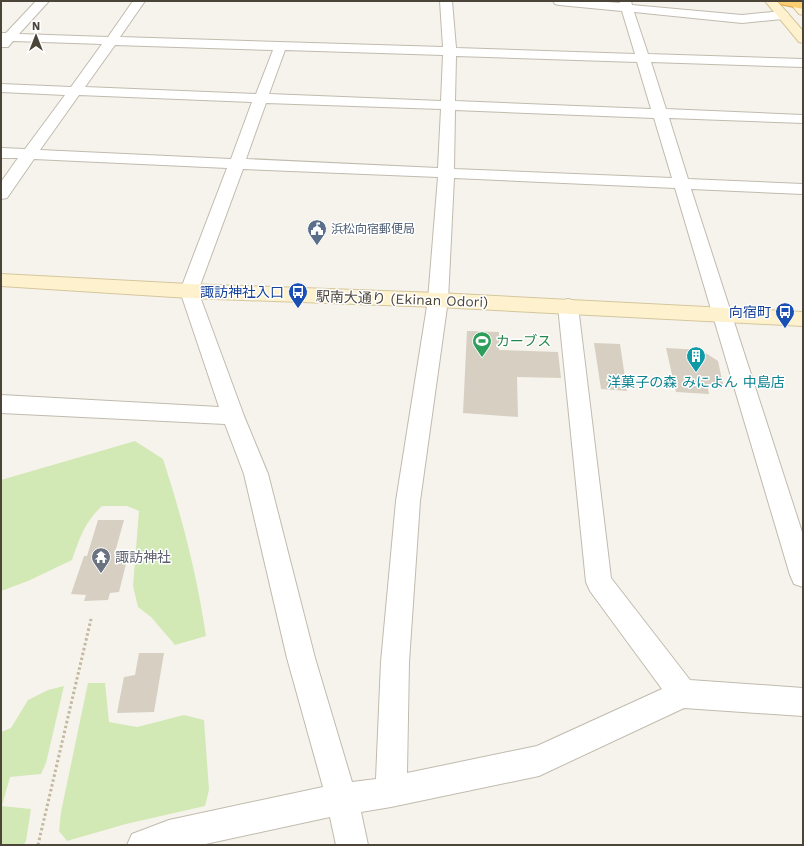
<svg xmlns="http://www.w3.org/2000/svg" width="804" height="846" font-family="'Work Sans','Noto Sans JP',sans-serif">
<rect width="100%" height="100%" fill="#f6f3ec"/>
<path fill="#d2e9b6" d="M135,441L163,459C182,517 197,575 206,636L175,645L151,617L138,607L133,586L139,511L127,506H102C84,523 80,538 72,560L28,581L1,591V480Z
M88,683H105L109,722L137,727L184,715L204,720L209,790L205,806L126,824L67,841L59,831L61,812Z
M64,686L46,763L41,774L10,777L2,806L31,809L26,841L24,845H1V732L11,728L28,700L48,690Z"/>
<path fill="#d7cfc2" d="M467,331L499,332V350L558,352L561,378L517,377L518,417L463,413Z
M594,343L620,344L627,391L601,389Z
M666,348L701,350L718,361L723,384H707L709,394L676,392Z
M98,520H124L114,556H128L119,592L110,593L108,600L84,601L86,595L71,594L84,556H87Z
M139,653H164L154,712L117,713L124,677L135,675Z"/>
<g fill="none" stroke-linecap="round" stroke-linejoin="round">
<g stroke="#c1bbae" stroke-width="2">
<path id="street" d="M36,1H49L19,34L108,37L133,1H145L120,37L443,47L440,1H452L456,48L635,54L622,11L559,5L555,4L553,1H595L620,3L619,1H631L632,5L742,15L783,11L787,12L789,15L787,18L783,19L742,23L634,12L648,54L803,59V67L651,62L666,109L803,115V123L669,118L688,179L803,184V194L691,189L803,535V587L794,584L790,575L675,188L454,178L448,300L420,501L409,662L407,773L537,746L662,689L590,591L586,582L558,306L561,301L568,299L575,301L578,306L611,578L690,680L803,688V716L684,708L539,776L391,807L361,812L368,845H336L330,817L201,845H127L132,834L169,820L323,787L287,658L244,474L225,424L1,413V395L219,407L180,291L227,168L34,159L7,198L1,199V182L18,158H1V148L25,149L65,95L1,92V84L71,87L102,44L13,41L8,47H1V33H6ZM115,45L273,50L256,94L85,87ZM285,50L443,55L441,101L269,94ZM456,56L637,62L651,109L455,101ZM79,95L252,102L231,159L40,150ZM266,103L441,109L438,168L246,159ZM455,110L654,118L672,178L454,169ZM243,169L438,177L428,300L396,501L381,662L376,779L352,782L315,658L268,474L244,416L198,291Z"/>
</g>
<g stroke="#d4c69c" stroke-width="2">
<path id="secondary" d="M765,1H777L803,31V43L799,42Z
M788,1H800L803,4V15L799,14Z
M1,274L189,284L438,293L803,312V326L438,307L189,298L1,286Z"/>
</g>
<g stroke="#dca340" stroke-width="2">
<path id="highway" d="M778,1H803V9L780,4Z"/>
</g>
<path stroke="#c3b7a0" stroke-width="3" stroke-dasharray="2.5 2.5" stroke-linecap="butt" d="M38,845L91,619"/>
<use href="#street" fill="#fff" fill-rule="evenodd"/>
<use href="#secondary" fill="#fef2ce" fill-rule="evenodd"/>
<use href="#highway" fill="#fbce71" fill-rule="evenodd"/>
</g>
<defs>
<g id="civic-pin" transform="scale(1)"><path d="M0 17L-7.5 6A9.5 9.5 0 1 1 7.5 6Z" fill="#5c6f8a" stroke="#fff"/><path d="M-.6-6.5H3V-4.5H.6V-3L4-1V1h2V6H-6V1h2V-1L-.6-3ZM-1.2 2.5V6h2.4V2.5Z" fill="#fff"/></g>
<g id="bus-pin" transform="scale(1)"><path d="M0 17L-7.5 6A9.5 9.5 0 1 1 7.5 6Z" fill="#1a4fb4" stroke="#fff"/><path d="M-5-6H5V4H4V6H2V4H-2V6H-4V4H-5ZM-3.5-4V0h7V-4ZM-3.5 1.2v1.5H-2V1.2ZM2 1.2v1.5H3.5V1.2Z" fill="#fff"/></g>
<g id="stadium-pin" transform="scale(1)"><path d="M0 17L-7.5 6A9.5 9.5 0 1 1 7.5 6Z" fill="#2e9e5b" stroke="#fff"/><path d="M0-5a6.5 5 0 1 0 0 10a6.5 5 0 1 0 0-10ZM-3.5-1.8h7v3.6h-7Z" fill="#fff"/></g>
<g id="building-pin" transform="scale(1)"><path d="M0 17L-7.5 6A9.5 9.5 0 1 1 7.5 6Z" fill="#0f9aa8" stroke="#fff"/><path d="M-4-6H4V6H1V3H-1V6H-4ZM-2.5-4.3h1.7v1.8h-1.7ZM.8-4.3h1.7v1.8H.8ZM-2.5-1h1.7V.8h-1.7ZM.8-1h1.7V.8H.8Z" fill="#fff"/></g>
<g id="temple-pin" transform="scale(1)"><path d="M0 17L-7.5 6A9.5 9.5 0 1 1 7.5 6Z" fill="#6b7280" stroke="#fff"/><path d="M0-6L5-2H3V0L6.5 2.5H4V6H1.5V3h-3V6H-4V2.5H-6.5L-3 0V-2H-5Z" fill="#fff"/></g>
</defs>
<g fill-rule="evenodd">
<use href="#civic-pin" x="317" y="229"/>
<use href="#bus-pin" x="298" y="292"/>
<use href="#bus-pin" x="785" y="312"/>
<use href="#stadium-pin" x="482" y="341"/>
<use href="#building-pin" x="696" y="356"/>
<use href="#temple-pin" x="101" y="557"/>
</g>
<g text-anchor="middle" stroke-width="3" stroke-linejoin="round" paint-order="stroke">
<g font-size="12" fill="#4e5e75" stroke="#fff" text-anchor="start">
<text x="331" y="233">浜松向宿郵便局</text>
</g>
<g font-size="14" fill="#164399" stroke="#fff" text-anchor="end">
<text x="284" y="297">諏訪神社入口</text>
<text x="771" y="317">向宿町</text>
</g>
<g font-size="14" fill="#4b4439" stroke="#fff">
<text transform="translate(402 299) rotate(2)" y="5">駅南大通り (Ekinan Odori)</text>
</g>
<g font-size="14" fill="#27864d" stroke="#fff" text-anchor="start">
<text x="496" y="346">カーブス</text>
</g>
<g font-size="14" fill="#0d838f" stroke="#fff">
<text x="696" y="387">洋菓子の森 みによん 中島店</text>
</g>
<g font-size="14" fill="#5b616d" stroke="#fff" text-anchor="start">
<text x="115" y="562">諏訪神社</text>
</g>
</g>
<rect width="804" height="846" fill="none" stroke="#4b4439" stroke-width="4"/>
<g transform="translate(36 36)" stroke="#ffffff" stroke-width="3" paint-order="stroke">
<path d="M0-3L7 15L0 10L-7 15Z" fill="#4b4439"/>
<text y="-6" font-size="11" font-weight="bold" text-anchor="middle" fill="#4b4439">N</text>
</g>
</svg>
